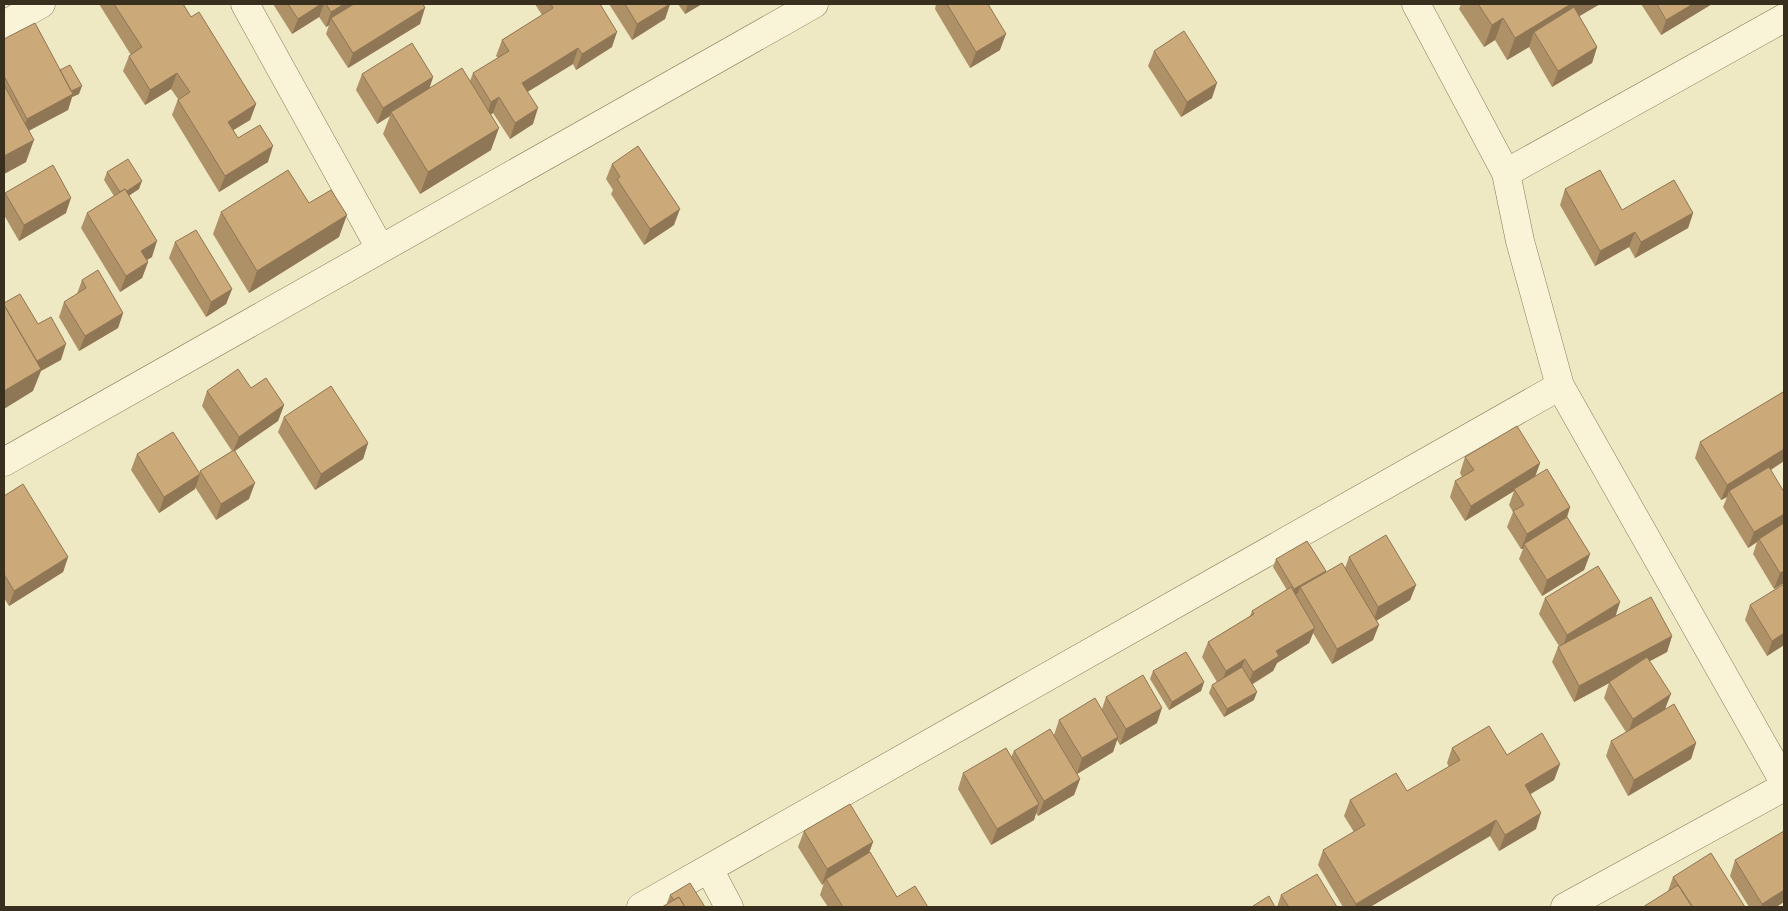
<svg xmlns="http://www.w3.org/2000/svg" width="1788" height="911" font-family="'Playfair Display',serif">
<rect width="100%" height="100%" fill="#eee8c3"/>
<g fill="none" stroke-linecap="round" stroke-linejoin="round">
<g stroke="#887a5a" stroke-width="29">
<path id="minor" d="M245,4L380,248
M1416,4L1506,173L1520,241L1560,386L1784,782
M4,25L41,4
M1506,173L1784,18
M4,462L814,4
M709,869L729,907
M641,907L1560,386
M1565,907L1784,787"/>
</g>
<use href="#minor" stroke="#f9f4d7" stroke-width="28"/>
</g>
<path fill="#af9168" d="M99,4H183L191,17L256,104L250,120L233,130L238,138L268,162L219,192L172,115L178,99L171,89L145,105L123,71L129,56L131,55Z
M273,4H423L420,24L348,68L326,34L329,25L326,27L319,17L292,34Z
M535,4H600L612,47L576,70L573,64L527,92L533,124L510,139L493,113L491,114V150L420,194L383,134L390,116L377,124L356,90L362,74L433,77L429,88L470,81L473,73L498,58L496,56L502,40L542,15Z
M609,4H670L665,19L632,40Z
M678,4H702L685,14Z
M936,4H988L1000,50L970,68L935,9Z
M1461,4H1600L1579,16L1597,47L1592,63L1552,87L1529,47L1507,60L1495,40L1484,47L1459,9Z
M1641,4H1712L1661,35Z
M4,39L60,70L79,94L72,97L68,110L29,130L26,162L4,174Z
M1154,51L1212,98L1181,117L1148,66Z
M612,164L674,225L644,245L611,194L613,190L606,179Z
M107,172L139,189L129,195L152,257L147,260L148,262L142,278L120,292L81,228L87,213L114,196L104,180Z
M1565,189L1622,210L1693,213L1688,228L1635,258L1629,247L1595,266L1560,205Z
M5,193L66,213L19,241L4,215V197Z
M221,212L339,237L249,293L213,234Z
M175,242L232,289L226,304L206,317L169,258Z
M82,280L123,313L118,328L79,351L59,317L64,302L77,294Z
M251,388L284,405L278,421L235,451L249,499L216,520L195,487V489L159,513L131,470L137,454L200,473V471L232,451L202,406L207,391Z
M1784,394V461L1771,470L1784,583L1774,589L1753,554L1757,542L1748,548L1723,507L1727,497L1721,500L1695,458L1700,442Z
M284,417L368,443L363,459L315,490L278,432Z
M1465,457L1540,463L1535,477L1570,507L1567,518L1590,554L1584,570L1542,596L1519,559L1523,549H1521L1507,527L1513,512L1509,505L1514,491L1465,521L1450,497L1455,481L1462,477L1460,473Z
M4,496L68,557L63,572L9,606L4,598Z
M1349,557L1416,585L1410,600L1376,620L1373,640L1332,664L1313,633L1309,643L1277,663L1273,671L1253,684L1254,700L1224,717L1209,693L1212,685L1217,682L1202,657L1208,642L1250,616L1252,611L1287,590L1273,567L1276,559L1326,571L1325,573L1345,568Z
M1545,598L1616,616L1672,636L1667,652L1649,661L1666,709L1696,743L1691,759L1628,796L1606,756L1611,741L1626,732L1604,698L1609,683L1574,702L1552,662L1558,647L1559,646L1539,614Z
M1750,605L1784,645L1767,656L1745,620Z
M1153,671L1204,682L1201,691L1169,710L1150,679Z
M1106,697L1157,723L1120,745L1117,740L1113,752L1077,774L1080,779L1074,795L1038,816L1036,813L1034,820L991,845L958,789L963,773L1011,757L1014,751L1054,735L1059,720L1102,709Z
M1452,748L1560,764L1554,780L1530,794L1536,829L1499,851L1490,836L1370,907H1343L1318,865L1323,850L1354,832L1344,816L1350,800L1407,791L1449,767L1447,763Z
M804,831L873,842L869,853L897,897L928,907H828L820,895L824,883L822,885L798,847Z
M1735,860L1784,902L1776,907H1749L1730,876Z
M1673,877L1745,907L1668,891Z
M670,895L705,907L668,904L667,903Z
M1281,895L1337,907H1277Z"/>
<path fill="#8f7655" d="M321,4H324L319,17L292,34L298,19Z
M344,4H363L331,18L329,25L326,27L331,12Z
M670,4L665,19L632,40L637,24Z
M688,4H702L685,14Z
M1571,4H1600L1539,40L1534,32L1529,47L1507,60L1515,38Z
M1693,4H1712L1661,35L1666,20Z
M425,8L420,24L348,68L353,53Z
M1503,18L1495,40L1484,47L1492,25Z
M617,32L612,47L576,70L582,54Z
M1006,34L1000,50L970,68L976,52Z
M1597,47L1592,63L1552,87L1558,71Z
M578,48L573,64L516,99L522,83Z
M177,73L171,89L145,105L150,90Z
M433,77L428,93L391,112L390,116L377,124L383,108Z
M1217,83L1212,98L1181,117L1187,102Z
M82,86L79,94L72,97L68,110L21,135L27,119L66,94Z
M499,97L493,113L486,118L491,102Z
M256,104L250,120L222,137L228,122Z
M538,108L533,124L510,139L515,123Z
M499,128L491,150L420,194L428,172Z
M34,140L26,162L4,174V156Z
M273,146L268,162L219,192L225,176Z
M142,181L139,189L118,203L121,194Z
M71,198L66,213L19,241L24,225Z
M680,209L674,225L644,245L650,229Z
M1693,213L1688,228L1635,258L1641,242Z
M347,215L339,237L249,293L257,271Z
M1635,232L1629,247L1595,266L1600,251Z
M157,241L152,257L136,266L141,251Z
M148,262L142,278L120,292L126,276Z
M232,289L226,304L206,317L211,302Z
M123,313L118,328L79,351L85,336Z
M66,344L61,360L41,371L33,391L4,409V391L32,364Z
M284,405L278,421L233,452L239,437Z
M368,443L363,459L315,490L321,474Z
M1784,449V461L1731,494L1729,491L1727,497L1721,500L1727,485Z
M1540,463L1534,479L1514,489V491L1465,521L1471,506Z
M200,474L195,489L159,513L164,497Z
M255,483L249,499L216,520L221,504Z
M1570,507L1565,522L1524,544L1523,549H1521L1527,534Z
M1784,514V526L1759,539L1757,542L1748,548L1754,532Z
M1590,554L1584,570L1542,596L1547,580Z
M68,557L63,572L9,606L14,591Z
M1326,571L1323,579L1300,587L1298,593L1291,597L1294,589Z
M1784,571V583L1774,589L1780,573Z
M1416,585L1410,600L1373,623L1378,607Z
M1620,602L1615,618L1562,650L1567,635Z
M1379,625L1373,640L1332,664L1337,649Z
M1315,628L1309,643L1277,663L1273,671L1247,687L1253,672L1276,651Z
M1784,633V645L1767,656L1772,641Z
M1672,636L1667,652L1574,702L1579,686Z
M1245,659L1239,675L1220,686L1226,671Z
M1204,682L1201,691L1169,710L1172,702Z
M1257,692L1254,700L1224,717L1227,709Z
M1671,694L1665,709L1628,734L1633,719Z
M1162,708L1157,723L1120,745L1126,729Z
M1118,737L1113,752L1077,774L1082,758Z
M1696,743L1691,759L1628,796L1634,780Z
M1560,764L1554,780L1519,801L1525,785Z
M1080,779L1074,795L1038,816L1044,801Z
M1039,804L1034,820L991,845L997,829Z
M1541,813L1536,829L1499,851L1505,835Z
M1496,820L1490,836L1370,907H1354L1356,904Z
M873,842L867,858L826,879L824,883L822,885L827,869Z
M1784,890V902L1776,907H1761L1762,904Z"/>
<path fill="#cca979" stroke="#8f7655" d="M114,4H183L191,17L199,12L256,104L228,122L238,138L260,125L273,146L225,176L178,100L190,92L177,73L150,90L129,56L142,47Z
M288,4H321L298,19Z
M326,4H344L331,12Z
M354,4H423L425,8L353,53L331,18Z
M551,4H600L617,32L582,54L578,48L522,83L538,108L515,123L499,97L491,102L473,73L509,51L502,40L553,8Z
M625,4H670L637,24Z
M947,4H988L1006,34L976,52Z
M1478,4H1571L1515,38L1503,18L1492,25Z
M1657,4H1693L1666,20Z
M1574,7L1597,47L1558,71L1534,32Z
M35,23L73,94L27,119L4,76V39Z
M1184,31L1217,83L1187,102L1154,51Z
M412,43L433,77L383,108L362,74Z
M70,65L82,86L71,91L60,70Z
M462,68L499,128L428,172L391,112Z
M4,85L34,140L4,156Z
M638,146L680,209L650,229L617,179L620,177L612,164Z
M128,159L142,181L127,191L125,189L120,192L107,172Z
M53,165L71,198L24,225L5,193Z
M288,170L309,203L331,190L347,215L257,271L221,212Z
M1600,170L1622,210L1674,180L1693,213L1641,242L1635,232L1600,251L1565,189Z
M125,189L157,241L141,251L148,262L126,276L87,213Z
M196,230L232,289L211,302L175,242Z
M98,270L123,313L85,336L64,302L86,288L82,280Z
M20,294L38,324L51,317L66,344L37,361L4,305V303Z
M4,305L41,369L4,391Z
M238,369L251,388L266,378L284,405L239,437L207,391Z
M331,386L368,443L321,474L284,417Z
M1783,392L1784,394V449L1727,485L1700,442Z
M1517,426L1540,463L1471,506L1455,481L1474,470L1465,457Z
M173,432L200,474L164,497L137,454Z
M234,450L255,483L221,504L200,471Z
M1769,467L1784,492V514L1754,532L1729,491Z
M1547,469L1570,507L1527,534L1513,511L1524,505L1514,489Z
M23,484L68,557L14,591L4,574V496Z
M1567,517L1590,554L1547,580L1524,544Z
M1784,523V571L1780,573L1759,539Z
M1386,535L1416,585L1378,607L1349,557Z
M1307,541L1326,571L1294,589L1276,559Z
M1342,563L1379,625L1337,649L1300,587Z
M1598,566L1620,602L1567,635L1545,598Z
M1784,584V633L1772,641L1750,605Z
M1291,587L1315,628L1276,651L1279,656L1253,672L1245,659L1226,671L1208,642L1254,614L1252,611Z
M1651,597L1672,636L1579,686L1558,647Z
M1186,652L1204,682L1172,702L1153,671Z
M1647,657L1671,694L1633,719L1609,682Z
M1242,667L1257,692L1227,709L1212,685Z
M1143,675L1162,708L1126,729L1106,697Z
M1095,698L1118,737L1082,758L1059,720Z
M1674,704L1696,743L1634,780L1611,741Z
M1489,726L1507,755L1542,733L1560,764L1525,785L1541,813L1505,835L1496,820L1356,904L1323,850L1365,825L1350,800L1396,773L1407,791L1460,760L1452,748Z
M1050,729L1080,779L1044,801L1014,751Z
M1006,748L1039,804L997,829L963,773Z
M850,804L873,842L827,869L804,831Z
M1784,831V890L1762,904L1735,860Z
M870,852L897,897L915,886L928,907H843L826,879Z
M1711,853L1745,907H1693L1673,877Z
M1317,874L1337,907H1289L1281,895Z
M690,883L705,907H685L679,897L674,900L670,895Z
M1678,885L1692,907H1643Z
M1269,896L1275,907H1253V906Z
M679,897L685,907H662Z"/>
<rect width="1788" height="911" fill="none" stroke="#382f1e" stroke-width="10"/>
</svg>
